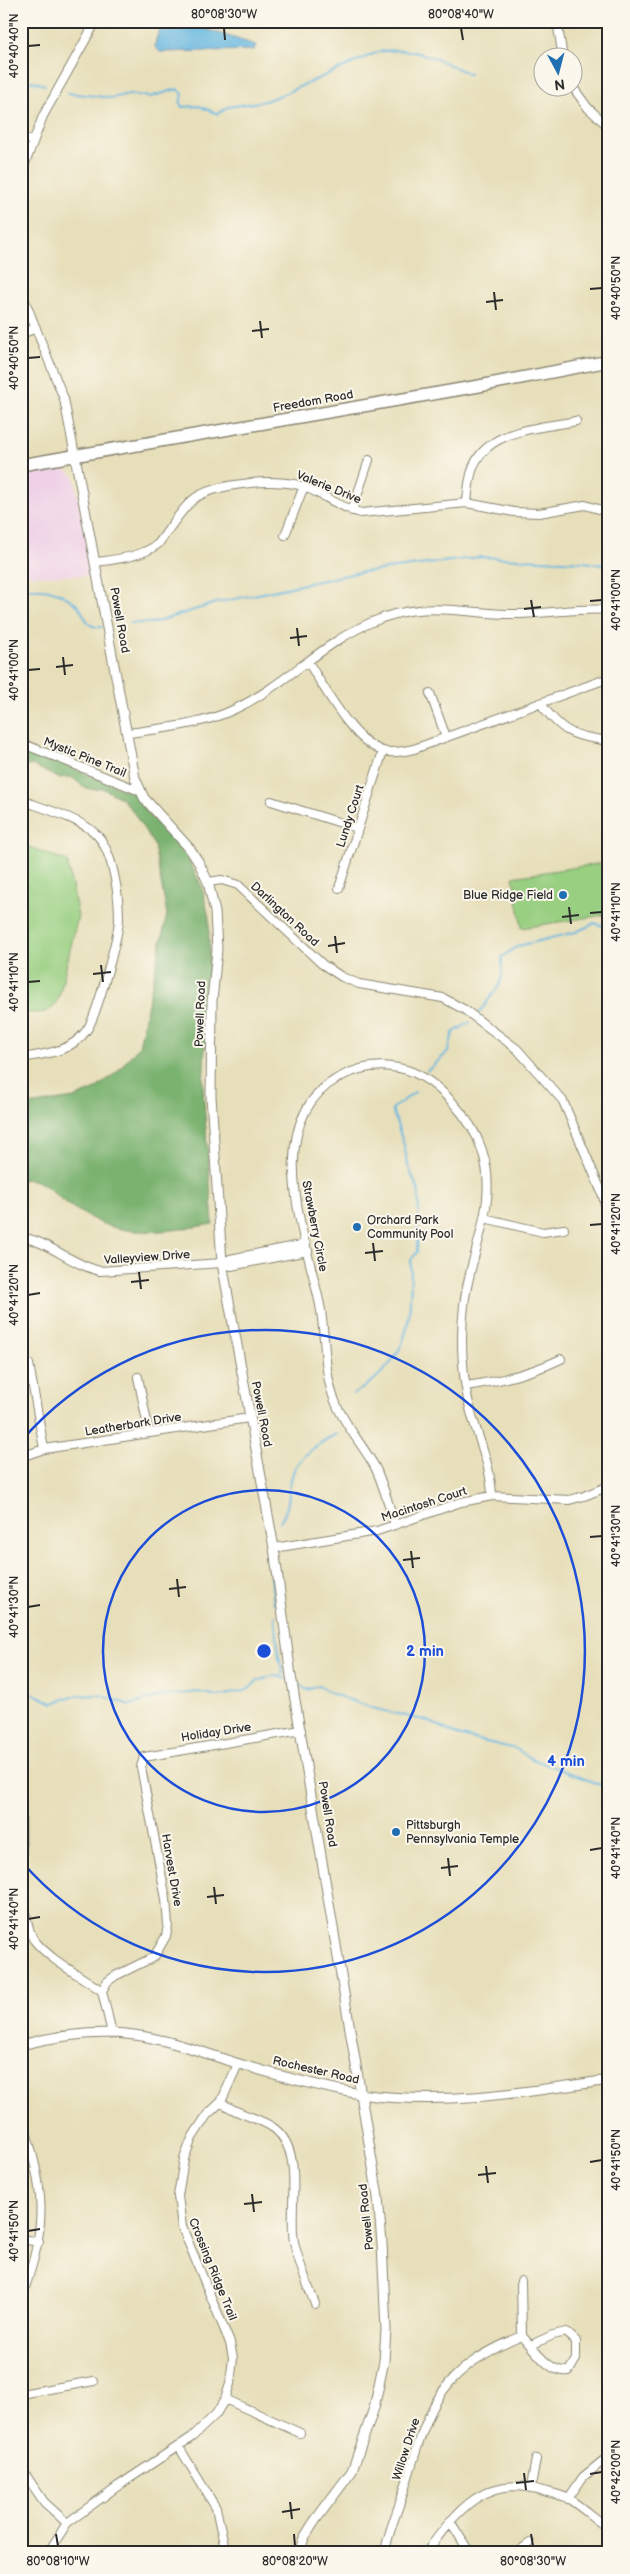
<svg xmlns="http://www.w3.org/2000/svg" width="630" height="2574" font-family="'Balsamiq Sans',sans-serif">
<rect width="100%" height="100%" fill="#fbf7ec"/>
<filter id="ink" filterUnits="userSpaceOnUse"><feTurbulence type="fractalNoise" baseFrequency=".02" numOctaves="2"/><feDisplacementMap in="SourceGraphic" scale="10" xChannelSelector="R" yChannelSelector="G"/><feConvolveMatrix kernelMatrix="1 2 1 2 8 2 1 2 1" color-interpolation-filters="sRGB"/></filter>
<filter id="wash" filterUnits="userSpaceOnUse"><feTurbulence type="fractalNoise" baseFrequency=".0096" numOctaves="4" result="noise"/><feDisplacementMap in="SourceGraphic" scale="20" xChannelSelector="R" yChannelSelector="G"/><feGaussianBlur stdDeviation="1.12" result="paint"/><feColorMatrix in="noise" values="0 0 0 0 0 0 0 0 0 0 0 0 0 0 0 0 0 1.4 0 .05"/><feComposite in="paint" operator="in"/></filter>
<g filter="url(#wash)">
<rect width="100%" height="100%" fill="#e7dfba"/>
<path fill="#eed0e7" d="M64,469L74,476L93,576L21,575V475Z"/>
<path fill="#98cf81" stroke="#627d56" d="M21,844L67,861L78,916L59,997C50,1017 41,1012 21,1013Z
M609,862V914L522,928L513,877Z"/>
<path fill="#7ab26f" stroke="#526e4d" d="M21,747L135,794L142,806L186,855L202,887L209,918V958L203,1090L213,1224C177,1230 138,1237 103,1224C92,1219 79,1212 69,1205C53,1195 44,1176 21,1180V1106L74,1098L94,1090L117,1072L139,1046L167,914L154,845L132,810L121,798L102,788C88,793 82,785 71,777L58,778L32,765L21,767Z"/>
<path fill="#64b5df" stroke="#487085" d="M166,24L199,27L256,45L254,50L160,52L155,47C156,37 158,30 166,24Z"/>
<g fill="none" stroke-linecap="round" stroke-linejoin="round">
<path stroke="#64b5df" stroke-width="2" d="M21,87L32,81L45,85
M68,93L112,98L129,94L150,97L177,89L183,94L180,103L182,107L199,106L218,114L228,107L265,101L281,95L378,52C412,45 440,60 469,74
M21,589C36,589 50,587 64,596C68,598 74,602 77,605C86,614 85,629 102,627
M130,623H153L216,603L356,573L481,557L584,562L609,566
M479,1013L499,986L502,976V957L518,946L576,932L595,923L602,926L609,925
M427,1071L448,1052L453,1033L470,1022
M354,1394C413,1358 410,1323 411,1260L417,1252L419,1192L408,1166L404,1145L392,1109L415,1092
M280,1522C293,1503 286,1489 294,1470C301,1454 321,1442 336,1434
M267,1541L274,1604
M275,1616L279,1657L283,1673L278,1676
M298,1684L307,1690L319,1686L333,1694L372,1708L428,1721L457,1735L516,1749L532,1759L609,1788
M21,1688L53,1703L73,1696L100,1695L130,1705L157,1697L197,1692L219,1696L245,1691L258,1681L275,1675L286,1679"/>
</g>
</g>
<g filter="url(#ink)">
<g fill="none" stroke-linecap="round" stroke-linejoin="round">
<g stroke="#898572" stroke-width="10">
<path id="minor" d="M557,21L563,58
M572,86L588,108L609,127
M21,137L32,141
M21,174L43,116L96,21
M21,291L64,399L75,456
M21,334L36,328
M467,503C468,490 469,477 474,465C491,428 542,428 576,421
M352,511L369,460
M285,535L304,486
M97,562C118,559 141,557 158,544C169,530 180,510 194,499C214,483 282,477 305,487C324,495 341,508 361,513L467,503L514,512L539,513L585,505L609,512
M308,662C325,688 353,742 383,751C393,754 404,751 414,749L609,678
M430,693L446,737
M540,703C564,734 571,735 609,741
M128,733C164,728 202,725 235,709C284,686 322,643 372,622C426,598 465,615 518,614C549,614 578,607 609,610
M21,743L140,791
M21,800C42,808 82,819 97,835C113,852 119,895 119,918C119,935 96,1019 86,1031C71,1052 45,1054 21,1058
M271,801L357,828
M208,882L222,880L238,885L322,964L342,977L359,984L443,998L465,1010L517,1049L563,1101L602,1193L609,1219
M339,888L383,751
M484,1218L543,1232L564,1229
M21,1237C50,1242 72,1265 100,1271L222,1263L231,1266L308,1251
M222,1263L230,1259L306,1244
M29,1364L44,1449
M138,1377L149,1432
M466,1386C500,1381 530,1374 561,1359
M21,1457L44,1449L249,1418
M395,1525C389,1506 384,1486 375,1467C363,1445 344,1425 335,1401C323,1372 326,1337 320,1305C306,1238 260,1122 338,1078C359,1066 383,1063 407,1070C438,1080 472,1119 482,1150C500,1204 470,1251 464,1305C460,1339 462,1379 471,1412C479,1441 491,1466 492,1496
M274,1548L377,1531L461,1502L492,1496L569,1500L584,1496L609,1486
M21,1794C22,1823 19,1920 34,1940C51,1961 80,1975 102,1991
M112,2033L102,1991L107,1982L115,1976L154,1957L166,1936L168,1925L166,1899L141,1767L144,1757L301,1730
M221,2102C238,2116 260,2117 275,2129C305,2153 288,2207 294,2242C299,2264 307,2283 315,2304
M21,2115C45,2193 49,2221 21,2299
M21,2239L39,2242
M521,2281L522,2336
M522,2336C534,2348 549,2374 569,2371L576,2359V2341L566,2332L553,2335L531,2345
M21,2394L94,2381
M225,2399L300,2433
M179,2447L216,2508L226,2553
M21,2468L44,2502L67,2523
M531,2487L536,2459
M568,2499L583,2477L604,2460
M450,2521L470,2553
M48,2553L67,2523L118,2486L192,2437L216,2414L225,2399L230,2384L233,2358L230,2343L182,2227L178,2196L184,2159L192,2138L207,2115L221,2102L238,2064
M385,2553C388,2530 399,2509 405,2487C430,2405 437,2371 522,2336
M426,2553C456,2511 487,2472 543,2491C551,2493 562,2495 569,2499C583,2508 596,2520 609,2529
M516,2553L530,2543
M607,2553L609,2551"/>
</g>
<g stroke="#898572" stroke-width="11">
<path id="tertiary" d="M75,456L135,778L144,798L190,849L199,863L208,882L215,912L217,950L212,1001L211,1096L222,1263L274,1548L291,1676L378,2197L382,2243L386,2330L384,2361L374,2408L352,2471L314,2522L304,2538L299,2553
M21,2045C50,2037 81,2033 111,2033C154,2034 196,2050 236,2063C276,2075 319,2087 360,2094C443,2106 527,2092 609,2080"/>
</g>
<g stroke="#898572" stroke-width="14">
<path id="primary" d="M21,465L479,386L609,361"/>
</g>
<use href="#minor" stroke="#fff" stroke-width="8"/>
<use href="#tertiary" stroke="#fff" stroke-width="9"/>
<use href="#primary" stroke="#fff" stroke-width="11"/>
</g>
</g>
<path fill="none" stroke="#2b2b2b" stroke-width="2" d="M224,28L225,40M461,28L463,40M28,46L40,45M590,289L602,288M494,292L496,310M486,302L503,300M260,321L262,338M252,331L269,329M28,358L40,357M531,600L534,617M590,601L602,600M524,609L541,607M297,628L299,646M290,638L307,636M63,657L65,675M56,667L73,665M28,670L40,669M569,907L571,924M590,913L602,912M562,917L579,915M335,936L337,953M328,946L345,943M101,965L103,982M93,974L111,972M28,982L40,981M590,1225L602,1224M373,1243L375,1261M365,1253L383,1251M139,1272L141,1289M131,1282L149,1280M28,1295L40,1293M590,1537L602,1536M411,1551L413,1568M403,1560L420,1558M177,1579L179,1597M169,1589L186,1587M28,1607L40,1605M590,1850L602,1848M448,1858L450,1876M441,1868L458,1866M214,1887L216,1904M207,1897L224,1895M28,1919L40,1917M590,2162L602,2160M486,2166L488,2183M478,2175L496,2173M252,2194L254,2212M244,2204L262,2202M28,2231L40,2229M524,2473L526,2490M590,2474L602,2472M516,2483L534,2481M290,2502L292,2519M282,2512L300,2509M56,2534L58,2546M294,2534L295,2546M531,2534L533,2546"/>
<g fill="none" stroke="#1d4ed8" stroke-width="2.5">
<circle cx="264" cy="1651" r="161"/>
<path d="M22 1440A321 321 0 1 1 22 1862"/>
</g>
<g fill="#1f6fb2" stroke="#fbf7ec" stroke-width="2">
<circle cx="563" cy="895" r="5"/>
<circle cx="357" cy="1227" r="5"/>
<circle cx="396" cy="1832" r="5"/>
</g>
<g text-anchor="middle" stroke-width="4" stroke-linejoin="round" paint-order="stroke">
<g font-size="12" fill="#2b2b2b" stroke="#fbf7ec">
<text transform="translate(313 401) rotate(-10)" y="4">Freedom Road</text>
<text transform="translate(329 487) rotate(22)" y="4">Valerie Drive</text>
<text transform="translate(120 620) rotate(80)" y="4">Powell Road</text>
<text transform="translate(85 757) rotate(22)" y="4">Mystic Pine Trail</text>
<text transform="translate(350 816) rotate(-72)" y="4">Lundy Court</text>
<text transform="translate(285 914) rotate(43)" y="4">Darlington Road</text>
<text transform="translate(200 1014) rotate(-88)" y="4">Powell Road</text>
<text transform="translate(315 1226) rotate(79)" y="4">Strawberry Circle</text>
<text transform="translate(147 1257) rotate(-4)" y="4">Valleyview Drive</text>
<text transform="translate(262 1414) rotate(79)" y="4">Powell Road</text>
<text transform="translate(133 1424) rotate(-9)" y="4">Leatherbark Drive</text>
<text transform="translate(424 1504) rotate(-18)" y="4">Macintosh Court</text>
<text transform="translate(216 1732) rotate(-9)" y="4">Holiday Drive</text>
<text transform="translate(328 1814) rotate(81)" y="4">Powell Road</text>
<text transform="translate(172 1870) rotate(80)" y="4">Harvest Drive</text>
<text transform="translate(316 2070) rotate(13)" y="4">Rochester Road</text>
<text transform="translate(366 2217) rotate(-96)" y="4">Powell Road</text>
<text transform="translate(213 2269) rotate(68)" y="4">Crossing Ridge Trail</text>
<text transform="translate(406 2449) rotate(-72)" y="4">Willow Drive</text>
</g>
<g font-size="12" fill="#2b2b2b" stroke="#fbf7ec" text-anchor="start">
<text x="553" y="899" text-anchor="end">Blue Ridge Field</text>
<text x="367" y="1224">Orchard Park<tspan x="367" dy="14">Community Pool</tspan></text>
<text x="406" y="1829">Pittsburgh<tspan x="406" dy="14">Pennsylvania Temple</tspan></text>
</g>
</g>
<circle cx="264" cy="1651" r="8" fill="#1d4ed8" stroke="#fbf7ec" stroke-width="2.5"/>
<g font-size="15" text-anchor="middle" font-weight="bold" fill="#1d4ed8" stroke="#fbf7ec" stroke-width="4" stroke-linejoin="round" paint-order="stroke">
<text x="425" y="1656">2 min</text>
<text x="566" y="1766">4 min</text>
</g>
<rect width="630" height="2574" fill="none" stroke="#fbf7ec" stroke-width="55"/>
<g transform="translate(558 72) rotate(173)"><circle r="24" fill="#fbf7ec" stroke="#a8a59f"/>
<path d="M0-4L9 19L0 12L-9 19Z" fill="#1f6fb2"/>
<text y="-8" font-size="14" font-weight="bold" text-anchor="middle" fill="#2b2b2b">N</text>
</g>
<rect x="28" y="28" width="574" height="2518" fill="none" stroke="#2b2b2b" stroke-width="2"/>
<g font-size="12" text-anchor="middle" fill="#2b2b2b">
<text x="224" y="18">80°08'30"W</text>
<text x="461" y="18">80°08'40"W</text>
<text transform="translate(14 46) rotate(-90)" y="4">40°40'40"N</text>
<text transform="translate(616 288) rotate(-90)" y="4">40°40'50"N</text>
<text transform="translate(14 358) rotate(-90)" y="4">40°40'50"N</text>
<text transform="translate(616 600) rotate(-90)" y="4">40°41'00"N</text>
<text transform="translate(14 670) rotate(-90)" y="4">40°41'00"N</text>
<text transform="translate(616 912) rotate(-90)" y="4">40°41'10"N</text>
<text transform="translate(14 982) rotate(-90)" y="4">40°41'10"N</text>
<text transform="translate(616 1224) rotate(-90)" y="4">40°41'20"N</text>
<text transform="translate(14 1295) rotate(-90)" y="4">40°41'20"N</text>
<text transform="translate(616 1536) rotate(-90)" y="4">40°41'30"N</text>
<text transform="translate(14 1607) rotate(-90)" y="4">40°41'30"N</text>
<text transform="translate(616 1848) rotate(-90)" y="4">40°41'40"N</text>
<text transform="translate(14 1919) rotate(-90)" y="4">40°41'40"N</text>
<text transform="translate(616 2160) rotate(-90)" y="4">40°41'50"N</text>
<text transform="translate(14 2231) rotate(-90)" y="4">40°41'50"N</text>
<text transform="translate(616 2472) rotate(-90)" y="4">40°42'00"N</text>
<text x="58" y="2565">80°08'10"W</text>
<text x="295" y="2565">80°08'20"W</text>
<text x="533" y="2565">80°08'30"W</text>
</g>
</svg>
